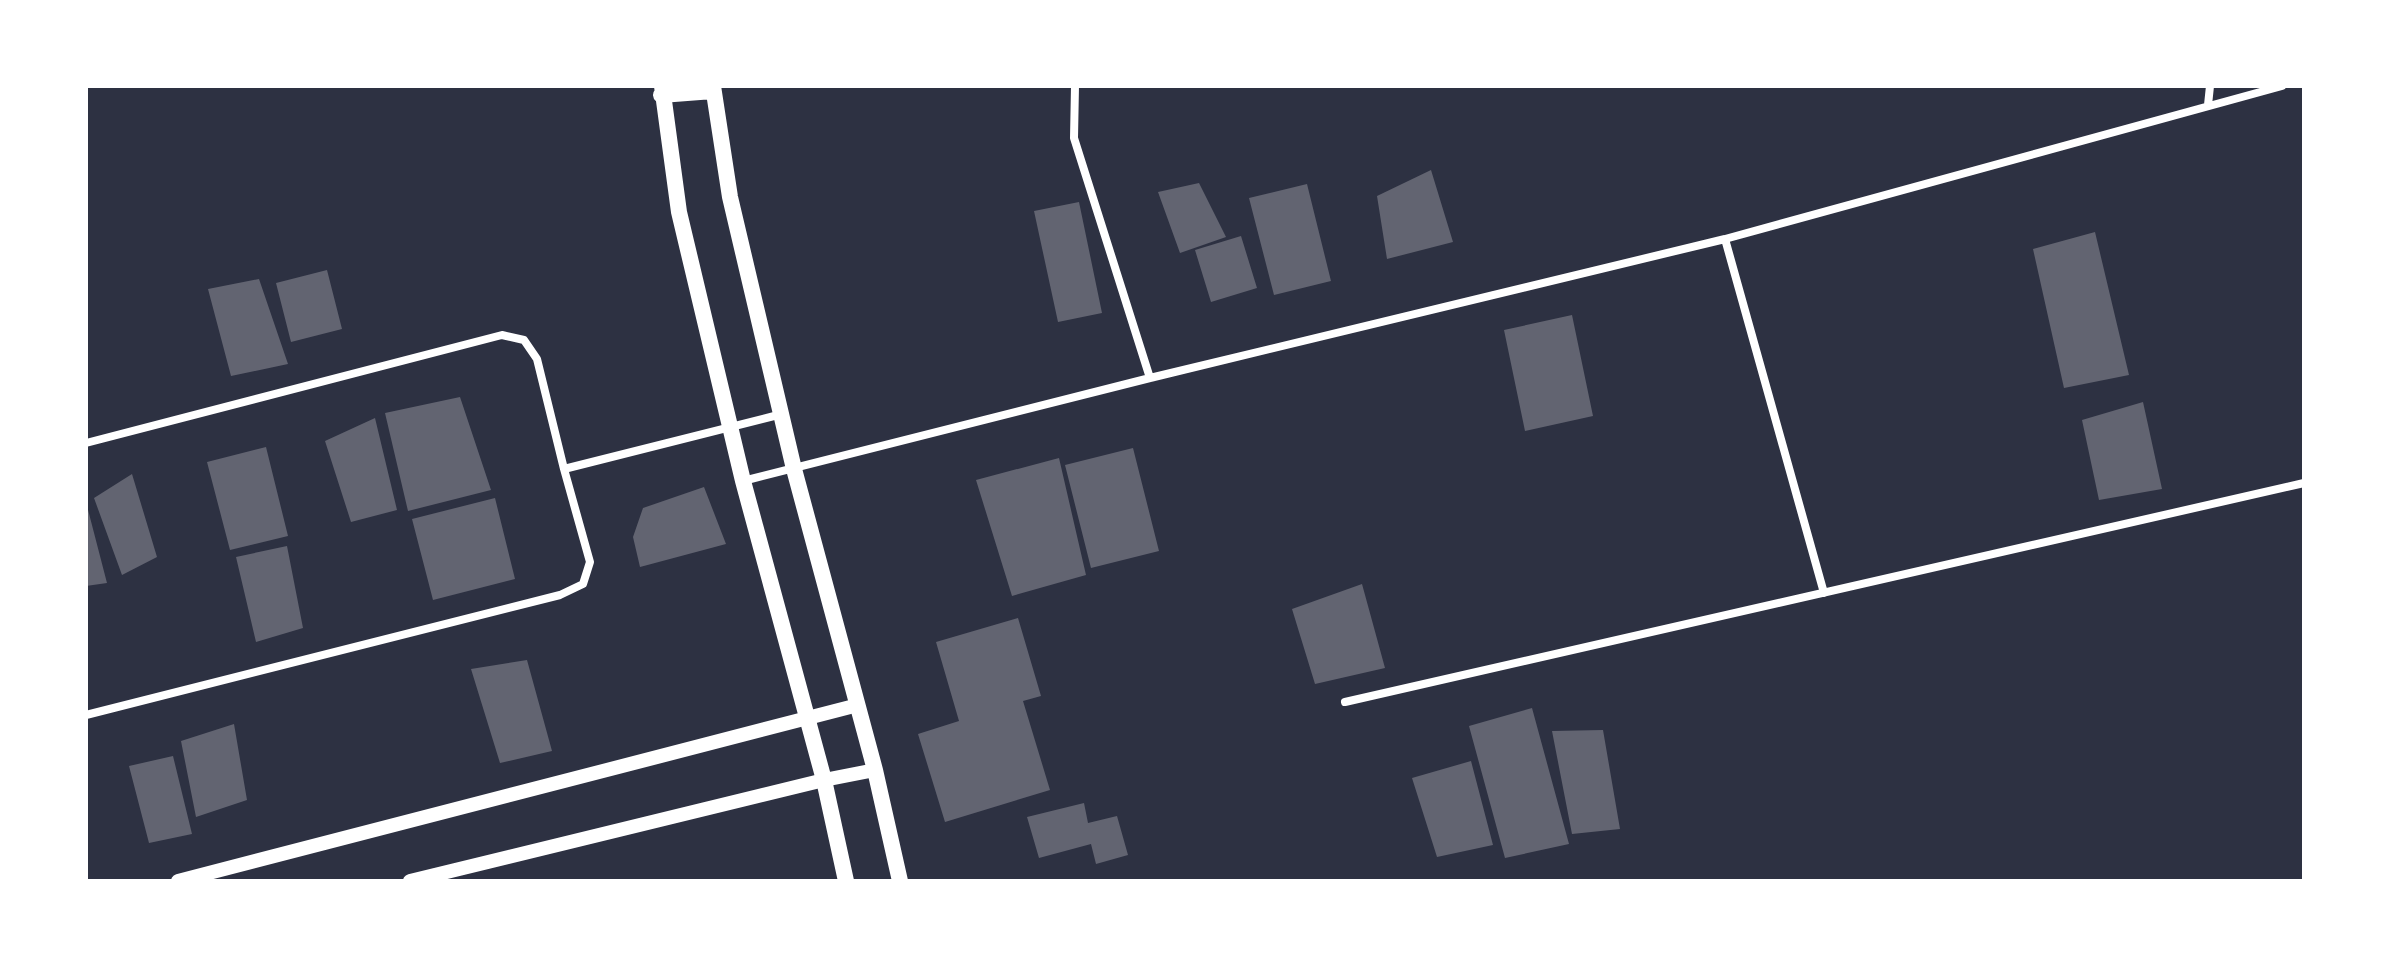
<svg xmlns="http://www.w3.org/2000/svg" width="2390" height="967" font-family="'Fira Sans',sans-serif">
<rect width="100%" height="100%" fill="#2d3142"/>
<path fill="#626471" d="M1431,170L1453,242L1387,259L1377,196Z
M1199,183L1226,237L1180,253L1158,192Z
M1307,184L1331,281L1274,295L1249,198Z
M1079,202L1102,313L1058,322L1034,211Z
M2095,232L2129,375L2064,388L2033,249Z
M1241,236L1257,288L1211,302L1195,250Z
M327,270L342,329L291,342L276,283Z
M259,279L288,364L231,376L208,289Z
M1572,315L1593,416L1525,431L1504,330Z
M460,397L491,490L408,511L385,413Z
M2143,402L2162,489L2099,500L2082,420Z
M375,418L397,510L351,522L325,441Z
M266,447L288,536L230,550L207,462Z
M1133,448L1159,551L1091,568L1065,465Z
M1059,458L1086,575L1012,596L976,480Z
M132,474L157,557L122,575L94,498Z
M704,487L726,544L640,567L633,537L643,508Z
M495,498L515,579L433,600L412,519Z
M86,502L107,583L86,586Z
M287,546L303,628L256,642L236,557Z
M1362,584L1385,668L1315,684L1292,609Z
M1018,618L1041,696L1023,701L1050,790L945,822L918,734L959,721L936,642Z
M527,660L552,751L500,763L471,669Z
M1532,708L1569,844L1505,858L1469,726Z
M234,724L247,800L196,817L181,741Z
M1603,730L1620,829L1572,834L1552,731Z
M173,756L192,834L149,843L129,766Z
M1471,761L1493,845L1437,857L1412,778Z
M1084,803L1088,823L1117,816L1128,855L1096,864L1091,844L1039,858L1027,817Z"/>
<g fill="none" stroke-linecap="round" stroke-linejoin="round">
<path stroke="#fff" stroke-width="8" d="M1075,86L1074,138L1150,378
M2208,105L2210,86
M1725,239L1824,593
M86,443L502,335L524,340L537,359L564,469L590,562L583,584L560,595L86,715
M564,469L782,414
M743,481L1150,378L1725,239L2282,86
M1345,702L2304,483"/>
<path stroke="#fff" stroke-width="14" d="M178,881L858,705
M410,881L824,780L875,770"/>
<path stroke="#fff" stroke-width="16" d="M662,86L679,212L743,481L824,780L846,881
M713,86L730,197L794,469L875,770L900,881
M661,95L713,91"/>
</g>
<rect width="2390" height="967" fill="none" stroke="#ffffff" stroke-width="176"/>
</svg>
